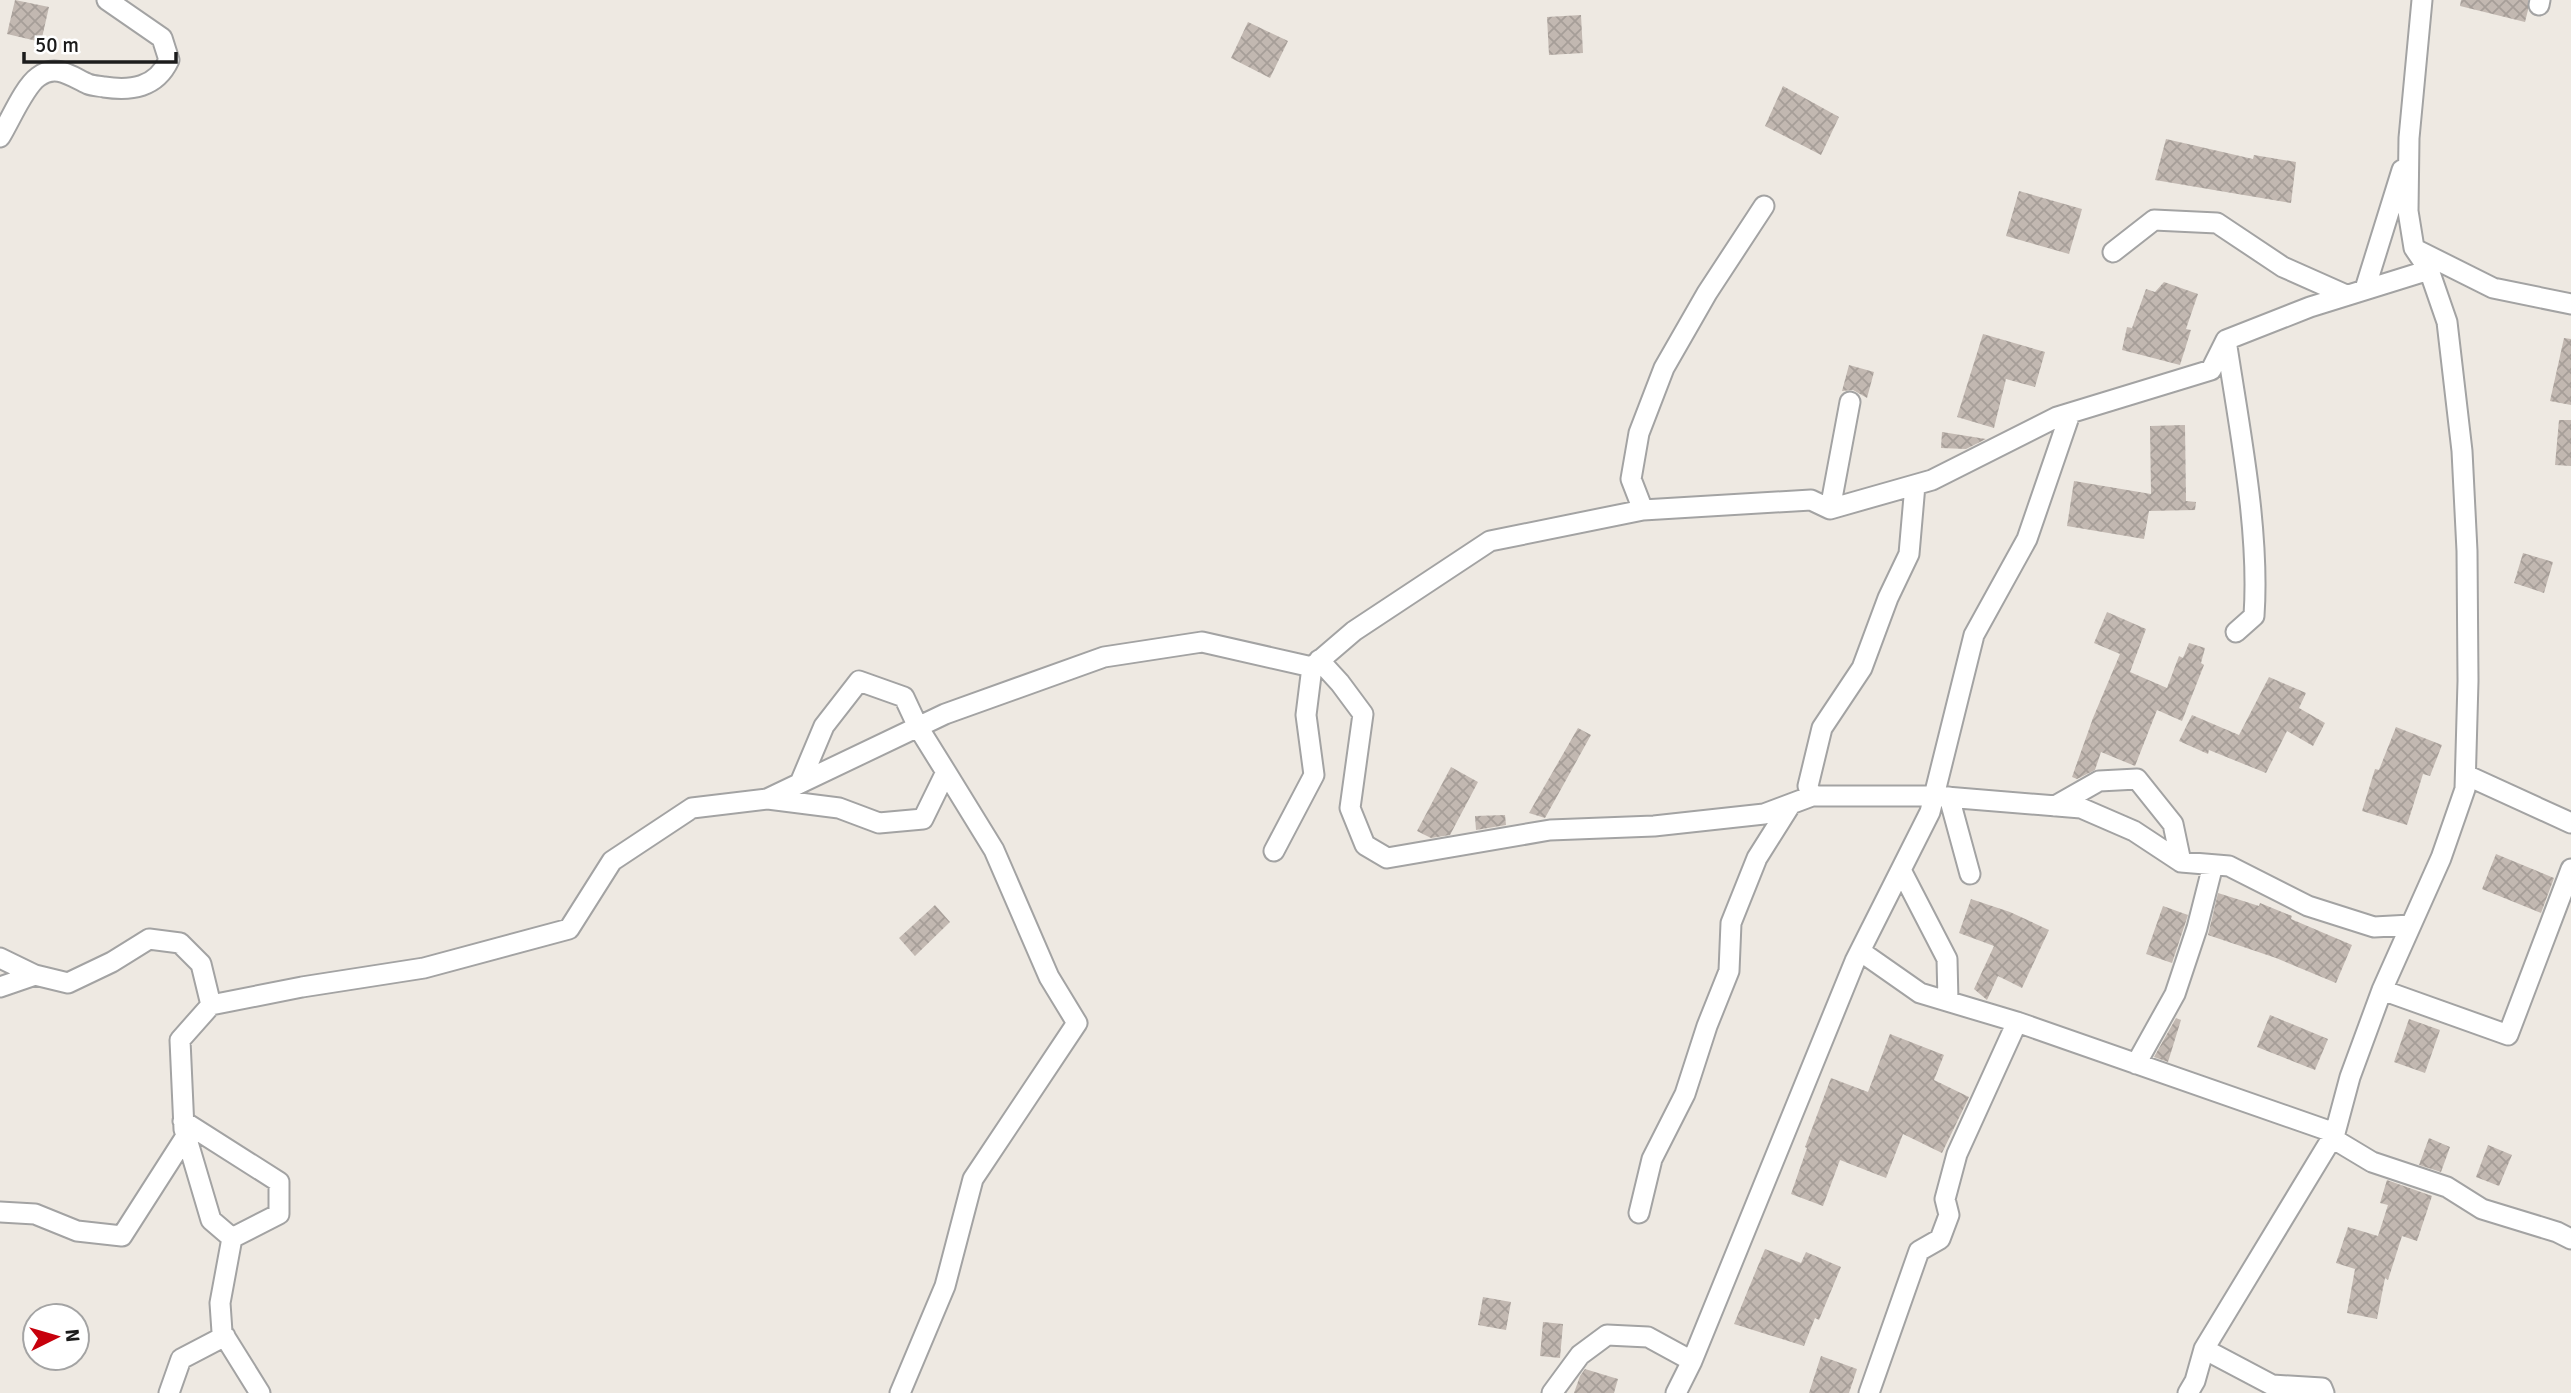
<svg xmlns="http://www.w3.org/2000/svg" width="2571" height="1393" font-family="Signika,sans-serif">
<defs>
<pattern id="building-cross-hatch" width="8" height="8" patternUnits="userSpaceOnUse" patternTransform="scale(1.75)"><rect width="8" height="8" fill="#c2b8b1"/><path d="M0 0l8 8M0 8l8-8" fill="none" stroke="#a69e98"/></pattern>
</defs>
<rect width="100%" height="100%" fill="#eee9e2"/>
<path fill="url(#building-cross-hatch)" d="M15,0L49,7L41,42L7,34Z
M2461,0H2528V10L2525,22L2460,6Z
M1581,15L1583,53L1549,55L1547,17Z
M1248,22L1288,41L1270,78L1231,58Z
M1783,86L1839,117L1821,155L1765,126Z
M2166,139L2253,159L2254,155L2296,162L2291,203L2155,180Z
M2019,191L2082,209L2069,254L2006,236Z
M2164,282L2198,294L2186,329L2191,330L2180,365L2122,350L2127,327L2132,328L2146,289L2155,292Z
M1983,334L2045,352L2035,387L2006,379L1994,428L1957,417Z
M2564,338L2571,339V405L2550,401Z
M1849,365L1874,372L1867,398L1853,390L1842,391Z
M2559,420H2571V466L2555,465Z
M2185,425L2186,501L2196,502L2195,510L2149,511L2144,539L2067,526L2074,481L2151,494L2150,426Z
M1942,432L1986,439L1966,449L1941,448Z
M2523,553L2553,562L2544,593L2514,583Z
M2107,612L2146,629L2130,672L2167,688L2179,656L2183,658L2189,643L2205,648L2201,663L2204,665L2182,721L2157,710L2135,766L2101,752L2095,770L2077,779L2072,777L2093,718L2120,654L2094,643Z
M2269,677L2306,693L2299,708L2325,723L2313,746L2287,731L2266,773L2209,750L2208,754L2179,741L2192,715L2239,735Z
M2396,727L2442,745L2430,776L2423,774L2407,825L2362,811L2375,769L2379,770Z
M1578,728L1591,735L1545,818L1529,813Z
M1451,767L1478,782L1450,835L1431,838L1417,831Z
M1505,815L1506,825L1476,830L1475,816Z
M2496,854L2554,878L2541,913L2482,889Z
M2218,893L2259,906L2260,903L2292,916L2291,919L2352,945L2336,983L2276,958L2208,935Z
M1971,899L2010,912L2049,930L2022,988L1998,976L1987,1000L1974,989L1994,946L1959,933Z
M935,905L950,922L915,956L899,938Z
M2163,906L2188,915L2172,963L2146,954Z
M2270,1015L2328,1039L2315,1070L2257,1047Z
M2176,1018L2181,1020L2168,1062L2154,1057Z
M2409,1019L2440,1030L2425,1073L2394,1062Z
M1890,1034L1944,1055L1934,1080L1969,1097L1942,1153L1903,1134L1886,1178L1840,1160L1823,1206L1791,1194L1807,1148L1805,1147L1831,1078L1868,1092Z
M2429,1138L2450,1147L2441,1172L2419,1165Z
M2488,1145L2512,1155L2499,1186L2476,1177Z
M2387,1180L2432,1196L2417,1241L2402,1236L2388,1280L2385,1278L2377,1319L2347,1313L2355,1269L2336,1263L2348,1227L2378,1236L2388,1205L2380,1203Z
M1765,1249L1801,1263L1806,1252L1841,1267L1819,1320L1815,1318L1804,1346L1734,1324Z
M1483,1297L1511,1302L1506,1330L1478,1325Z
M1543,1322L1563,1324L1560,1358L1540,1356Z
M1821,1356L1857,1369L1849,1393H1809Z
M1585,1369L1618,1379L1614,1393H1574L1580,1376Z"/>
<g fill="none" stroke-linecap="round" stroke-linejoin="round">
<g stroke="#a3a3a3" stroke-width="23">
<path id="street" d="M2539,5L2540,0
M0,137C10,121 24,87 38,77C56,63 72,77 88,84C93,86 99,86 104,87C131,91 156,88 169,60L162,38L107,0
M2415,249L2493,288L2571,304
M2113,252L2154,220L2217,223L2283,267L2346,295
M2365,289L2402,170
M2226,340C2239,427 2260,529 2254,616L2236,632
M1830,509L1850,402
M1643,510L1631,479L1639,433L1664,368L1707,293L1764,206
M1319,660L1340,683L1363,714L1350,808L1365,845L1387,858L1550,830L1654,826L1764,814L1812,796H1934L2081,808L2134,831L2181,862L2229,866L2308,906L2374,927L2411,925
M2466,775L2571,823
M1812,796L1808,786L1822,728L1862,668L1888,598L1909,554L1915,485
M1949,797L1970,874
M768,799L839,808L879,823L923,819L946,772L918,727L904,697L859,681L824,726L800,783
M2055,806L2099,781L2137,779L2173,824L2181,862
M1274,851L1314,775L1306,715L1312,667
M1901,870L1947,959L1948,1001
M1860,951L1920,993L2017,1022L2335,1133
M0,958L35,975L68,983L112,962L149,939L180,943L201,964L211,1005L302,987L424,968L569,929L612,861L692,808L767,799L945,714L1104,657L1202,642L1312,667L1354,631L1490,541L1643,510L1811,500L1830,509L1932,480L2057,417L2211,370L2226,340L2310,307L2429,270
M0,987L35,975
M2382,990L2508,1035L2571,869
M211,1005L180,1040L184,1129L211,1220L232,1238L220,1303L222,1332L260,1393
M2136,1064L2175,994L2197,928L2213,865
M183,1121L279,1182V1214L232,1238
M2332,1138L2372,1162L2447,1187L2482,1209L2557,1232L2571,1239
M0,1212L35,1214L77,1231L122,1236L186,1136
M1639,1213L1652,1159L1685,1094L1707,1026L1729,971L1731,923L1757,858L1791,804
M2204,1349L2272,1385L2322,1388L2324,1393
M169,1393L181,1359L225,1336
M900,1393L945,1286L973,1179L1077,1023L1049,977L994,850L946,772
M1552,1393L1580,1355L1607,1335L1648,1337L1692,1361
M1676,1393L1692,1361L1855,961L1930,812L1974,635L2027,539L2070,414
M1869,1393L1919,1251L1940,1239L1949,1215L1945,1199L1957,1154L2017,1022
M2188,1393L2195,1381L2204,1349L2335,1133L2350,1077L2382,990L2441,858L2465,789L2468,681L2467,551L2462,451L2447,322L2429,270L2414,248L2408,211L2409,138L2422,0"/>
</g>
<use href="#street" stroke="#fff" stroke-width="19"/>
</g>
<g transform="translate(56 1337) rotate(85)"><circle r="33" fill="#ffffff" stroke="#a4a4a4" stroke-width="2"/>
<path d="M0-5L12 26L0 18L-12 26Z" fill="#c7010d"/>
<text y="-10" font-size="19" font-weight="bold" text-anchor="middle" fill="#1c1c1c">N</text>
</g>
<path d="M24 52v10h152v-10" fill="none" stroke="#1c1c1c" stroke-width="3.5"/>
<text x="35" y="52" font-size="21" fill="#1c1c1c" stroke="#ffffff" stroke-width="5" paint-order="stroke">50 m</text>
</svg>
